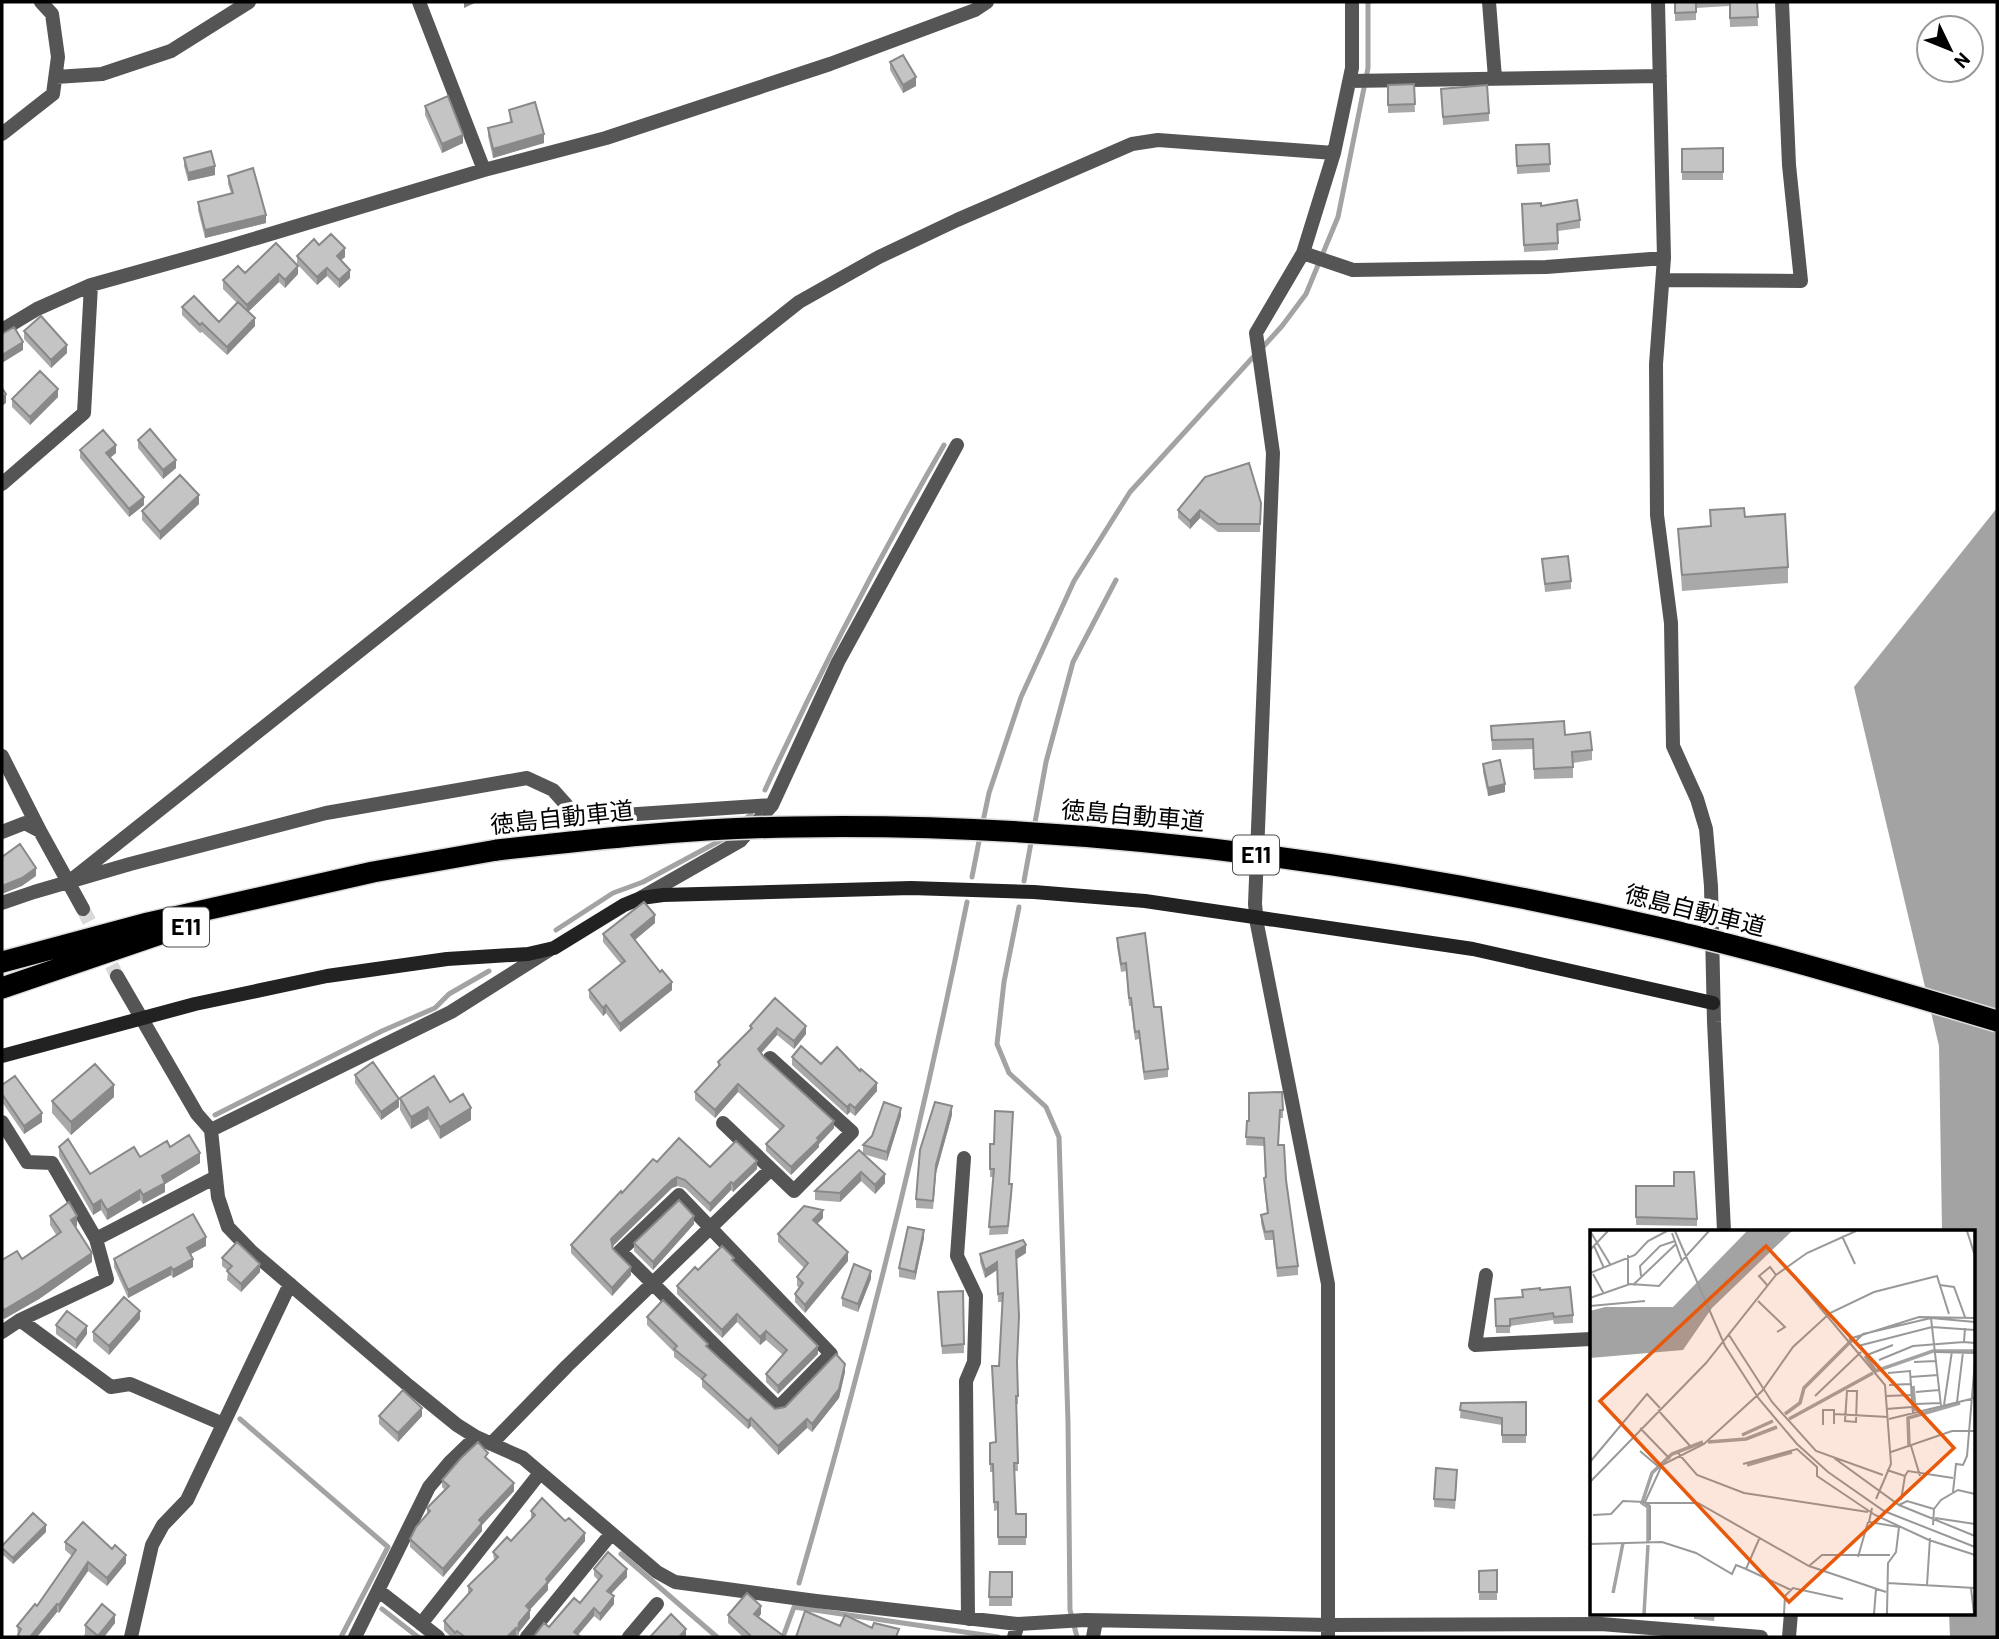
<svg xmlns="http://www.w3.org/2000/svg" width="1999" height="1639" font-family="Barlow,'Noto Sans JP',sans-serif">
<rect width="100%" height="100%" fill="#fff"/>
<path fill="#a3a3a3" d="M1997,508V1637H1950L1949,1613H1973V1231H1942L1939,1046L1854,687Z"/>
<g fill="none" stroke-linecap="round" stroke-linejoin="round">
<path stroke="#a3a3a3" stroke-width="5" d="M1262,348L1282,326L1306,294L1338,217L1368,68V2
M765,790C820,671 878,559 944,445
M742,822L751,814
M982,826L989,793L1021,697L1074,581L1130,492L1255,355
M1034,828L1046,762L1073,662L1116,580
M972,877L980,836
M1024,881L1032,837
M1019,907L1004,982L997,1044L1009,1073L1046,1107L1059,1137L1068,1422L1070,1610L1077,1637
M556,930L613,893L643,882L725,838
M215,1115L382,1031L435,1008L449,994L489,971
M240,1419L388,1547L341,1637
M621,1554L717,1637
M799,1583C864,1359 921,1131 967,902
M382,1609L418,1637
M783,1637L794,1607L998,1637"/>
<path stroke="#d9d9d9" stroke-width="14" stroke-dasharray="14 7" stroke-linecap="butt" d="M83,909L117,976"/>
<g stroke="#dbdbdb" stroke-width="24">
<path id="highway" d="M2,962L148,923L373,872L497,850
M2,988L169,931"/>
</g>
<path stroke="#555" stroke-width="14" d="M419,2L484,170
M1489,2L1495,78
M1658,2L1664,258L1656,364L1657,515L1671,623L1673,746L1697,799L1706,829L1711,886L1714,1022L1724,1231
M56,77L102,74L171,51L249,2
M1349,81L1660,76
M2,134L53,94L58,57L52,14L41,2
M1303,253L1353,270L1546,267L1664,258
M1663,280L1801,281L1789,165L1782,2
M2,330L37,309L91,285L220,249L484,170L606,138L830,64L975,10L987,2
M2,484L84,413L91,285
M2,756L40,831
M2,832L25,823L40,831L83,909
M70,881L799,302L879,257L957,220L1132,144L1158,140L1334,153
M642,897L740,841L772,805
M2,903L34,892L130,864L326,813L527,778L553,790L578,818L772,805L838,662L957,445
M117,976L197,1114L211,1130L218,1197L228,1227L251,1251L409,1386L457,1425L476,1437L523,1458L657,1572L675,1582L816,1601L1018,1624L1085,1620L1328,1625L1601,1624L1761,1637
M2,1122L27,1162L52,1163L96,1239
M723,1123L794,1191L852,1132L770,1058
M211,1130L451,1012L549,950
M964,1158L957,1256L976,1296L974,1362L966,1381L968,1619
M679,1195L831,1354L778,1408L620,1251Z
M1486,1275L1475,1345L1591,1339
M20,1320L111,1387L130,1384L223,1424
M2,1332L20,1320L107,1279L96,1239L216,1177
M491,1444L567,1366L771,1169
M379,1591L438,1637
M421,1624L540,1473
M131,1637L152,1545L163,1525L187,1500L290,1284
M355,1637L429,1487L450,1462L476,1437
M527,1637L611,1534
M629,1637L657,1604
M1014,1637L1018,1624
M1093,1637L1096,1621
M1328,1637V1284L1257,924L1255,904L1273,453L1256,333L1303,253L1334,153L1352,68V2
M1789,1637L1791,1613"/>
<path stroke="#222" stroke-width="14" d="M2,1056L195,1004L327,976L447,959L528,954L554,948L624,905L641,898L663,895L911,888L1034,892L1145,901L1473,949L1713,1003"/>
<use href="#highway" stroke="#000" stroke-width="21"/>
<g stroke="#dbdbdb" stroke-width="24" stroke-linecap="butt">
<path id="highway-bridge" d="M497,850C596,839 695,828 794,827C1087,822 1381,863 1666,929C1777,955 1887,988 1997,1021"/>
</g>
<use href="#highway-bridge" stroke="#000" stroke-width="21"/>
</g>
<path fill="#a9a9a9" d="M1675,2H1757L1758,26L1730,27L1729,6L1696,8V20L1675,21Z
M890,62L916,86L903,93L890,70Z
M1414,84L1415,112L1388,113V85Z
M1441,89L1489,113V121L1443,125Z
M425,106L463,143L442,153L425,115Z
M509,110L544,143L493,158L488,136V128L510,122Z
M1549,144L1550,172L1517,174L1516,145Z
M1723,148V180H1682V149Z
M184,158L215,175L188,181L184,166Z
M228,176L266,223L205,238L198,210V202L231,193L228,184Z
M1522,204L1541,206L1580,220V228L1558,231V250L1524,252Z
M319,245L345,257L341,260L350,278L339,288L327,276L317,285L297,264V256Z
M245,273L298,274L285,288L279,282L248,312L255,326L227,355L202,332L200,333L182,315V307L219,322L237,303L223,289V280Z
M24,331L67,353L51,368L24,339Z
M58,397L30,425L12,407V399Z
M138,440L176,468L163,479L138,448Z
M80,450L116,453L110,458L144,505L129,517L80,458Z
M1261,503L1260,532H1218L1200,518L1190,529L1178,518V510Z
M199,504L160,540L142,520V511Z
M1710,510L1745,517L1788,567V583L1682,591L1678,529L1710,526Z
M1542,559L1571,581V589L1545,592Z
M1491,726L1565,735L1592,750V760L1573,763V778L1534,779L1533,749L1492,750Z
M1483,764L1505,792L1488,796L1483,772Z
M655,923L635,940L672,990L620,1032L606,1013L603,1016L589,998V990L621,964L603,942V934Z
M1117,938L1154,1007L1168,1069V1077L1144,1080L1139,1039L1135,1040L1131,1006H1129L1126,971L1121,972L1117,946Z
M775,998L806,1034L794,1049L777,1035L761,1053L834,1128L819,1144V1147L791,1175L766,1151V1144L780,1130L738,1092L715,1118L695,1100V1092L718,1068V1062L750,1029V1026Z
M792,1057L821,1064L877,1091L855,1116L850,1112L847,1115L792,1065Z
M355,1075L399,1107L381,1120L355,1083Z
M2,1085L42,1122L24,1134L2,1102Z
M1283,1095V1118H1280L1278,1145L1286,1180L1298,1266V1275L1277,1277L1273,1240H1265L1261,1223V1215L1267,1213L1264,1186V1178L1265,1177L1264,1146L1246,1145L1247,1121H1249Z
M114,1097L71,1135L52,1113V1101Z
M400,1098L450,1102L471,1120L440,1139L428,1119L411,1129L400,1110Z
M952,1115L936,1173L933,1209L916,1208V1199Z
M901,1116L887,1161L863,1154V1145Z
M990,1144L1010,1184L1012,1192L1008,1234L989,1235L994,1177H990Z
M59,1147L90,1174L170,1147L200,1163L165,1184V1192L143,1204L140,1200L107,1220L101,1210L93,1215L59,1156Z
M859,1150L885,1183L875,1194L861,1181L840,1202L815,1200V1191Z
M710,1167L757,1169L733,1192L731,1190L710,1212L685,1188L677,1186L672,1188L612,1246L613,1249L631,1275L612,1296L571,1253V1245L622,1193Z
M1636,1186L1697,1219V1226L1636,1225Z
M50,1216L77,1226L75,1227L92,1262L39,1299L4,1319L2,1316V1260L22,1259L57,1236L50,1225Z
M823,1218L817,1224L848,1261L805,1313L795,1302V1294L799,1288L797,1286V1277L804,1268L778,1242V1234Z
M694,1224L653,1270L634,1251V1243Z
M924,1238L915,1280L899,1277V1268Z
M206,1246L191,1254L193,1267L173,1278L171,1275L128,1298L114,1267V1259Z
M1026,1253L1017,1259V1367L1018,1404H1016L1018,1471H1014L1016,1514H1026V1545H998V1510L994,1511L993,1472H990V1443L995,1442L1002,1302H998L997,1270L985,1278L980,1262V1254Z
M222,1258L260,1272L241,1292L227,1280L228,1271L222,1266Z
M734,1262L818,1354L778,1394L766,1382V1374L783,1355L766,1340L760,1345L737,1322L722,1338L677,1294V1286L698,1270Z
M871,1279L858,1312L842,1306V1298Z
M1522,1290H1540L1573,1315V1323L1554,1324L1553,1320L1510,1326V1333H1496L1495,1299L1522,1297Z
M963,1291L964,1353L942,1354L938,1292Z
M647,1317L708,1348L775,1409L785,1407L845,1372L839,1398L812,1432L807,1428L778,1455L751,1426L748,1429L702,1387V1380L674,1357V1352L647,1325Z
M140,1319L109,1355L93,1341V1332Z
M56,1325L87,1334L76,1349L56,1334Z
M1526,1402V1443H1502V1425L1460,1418L1461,1403Z
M379,1416H422L398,1442L379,1424Z
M488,1460L514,1491L482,1525V1531L443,1577L410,1547V1539L427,1515V1508L445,1490L442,1487V1480Z
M1457,1478L1455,1509L1434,1507V1499Z
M531,1511L585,1541L548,1584V1590L530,1609V1618L519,1632L518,1637H451L444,1630V1621L468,1595V1586L494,1561L493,1552L511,1541L531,1519Z
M46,1532L13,1564L2,1554V1546Z
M65,1542L126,1563L107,1586L88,1571L59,1613L57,1612L37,1637H18L17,1626L37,1606L72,1556L65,1550Z
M594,1569L627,1577L611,1594L614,1604L600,1621L594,1616L578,1635L549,1627L580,1603L598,1580L594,1576Z
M1497,1570V1600H1479V1571Z
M990,1572H1012V1606H989Z
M1694,1613H1715L1714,1621L1694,1619Z
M761,1614L759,1617L785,1637H743L728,1623V1615Z
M115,1623L104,1637H83L85,1634V1625Z"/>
<path fill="#898989" d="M464,2H477L464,8Z
M916,77V86L903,93V85Z
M544,134V143L493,158V149Z
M463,135V143L442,153V144Z
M215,166V175L188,181V173Z
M266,215V223L205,238V230Z
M345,248V257L337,264V256Z
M298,266V274L285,288V280Z
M327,268V276L317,285V277Z
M350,270V278L339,288V280Z
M279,274V282L247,313V305Z
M255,318V326L227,355V347Z
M23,342V350L2,363V355Z
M67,345V353L51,368V360Z
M58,389V397L30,425V417Z
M6,394V403L2,406V398Z
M116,445V453L106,461V453Z
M176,460V468L163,479V470Z
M199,495V504L160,540V532Z
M144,497V505L129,517V509Z
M1200,510V518L1190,529V521Z
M1505,784V792L1488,796V788Z
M36,868V876L22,886L2,894V886Z
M655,915V923L631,943V935Z
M672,982V990L620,1032V1024Z
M606,1005V1013L603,1016V1008Z
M806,1026V1034L794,1049V1041Z
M777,1028V1035L758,1057V1049Z
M877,1083V1091L855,1116V1108Z
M738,1084V1092L715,1118V1110Z
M114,1085V1097L71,1135V1122Z
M399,1099V1107L381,1120V1112Z
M850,1104V1112L847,1115V1107Z
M952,1106V1115L936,1173L933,1209L936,1165Z
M428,1107V1119L411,1129V1117Z
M471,1108V1120L440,1139V1127Z
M901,1108V1116L887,1161V1152Z
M42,1113V1122L24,1134V1126Z
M834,1121V1128L819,1144V1147L791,1175V1167L817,1138Z
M200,1153V1163L165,1184V1192L143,1204V1195L162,1176Z
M757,1161V1169L733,1192V1184Z
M861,1172V1181L840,1202V1193Z
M885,1174V1183L875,1194V1185Z
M677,1177V1186L672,1188L611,1248V1239L672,1180Z
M731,1182V1190L710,1212V1204Z
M140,1190V1200L107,1220V1210Z
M101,1200V1210L93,1215V1205Z
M823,1210V1218L813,1228V1220Z
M77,1216V1226L71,1230V1220Z
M694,1216V1224L653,1270V1262Z
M924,1230V1238L915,1280V1272Z
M206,1237V1246L187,1256V1248Z
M1026,1245V1253L1016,1259V1251Z
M848,1252V1261L805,1313V1305Z
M92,1253V1262L39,1299L4,1319V1310Z
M193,1259V1267L173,1278V1270Z
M997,1262V1270L985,1278V1270Z
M260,1264V1272L241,1292V1284Z
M171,1267V1275L128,1298V1290Z
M631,1267V1275L612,1296V1288Z
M871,1271V1279L858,1312V1304Z
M140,1311V1319L109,1355V1346Z
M737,1314V1322L722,1338V1330Z
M87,1326V1334L76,1349V1340Z
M766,1331V1340L760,1345V1337Z
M818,1346V1354L778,1394V1386Z
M845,1364V1372L839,1398L812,1432V1424Z
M422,1408V1416L398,1442V1433Z
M751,1418V1426L748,1429V1421Z
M807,1419V1428L778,1455V1446Z
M514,1483V1491L482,1525V1531L443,1577V1569L479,1520Z
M46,1525V1532L13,1564V1558Z
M585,1533V1541L548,1584V1590L526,1614V1606L546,1579Z
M126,1555V1563L107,1586V1578Z
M88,1562V1571L59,1613V1605Z
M627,1569V1577L607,1598V1591Z
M614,1596V1604L600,1621V1614Z
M57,1604V1612L37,1637H30Z
M761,1606V1614L754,1622V1614Z
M594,1608V1616L576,1637L574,1632Z
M530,1610V1618L519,1632L518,1637L519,1623Z
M115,1615V1623L104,1637H98Z
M516,1628V1636L507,1637Z
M686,1629V1637H679Z"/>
<path fill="#c4c4c4" stroke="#898989" stroke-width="2" d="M1675,2H1696V12L1675,13Z
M1730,2H1757L1758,17L1730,18Z
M903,55L916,77L903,85L890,62Z
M1414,84L1415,104L1388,105V85Z
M1487,85L1489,113L1443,117L1441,89Z
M448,96L463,135L442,144L425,106Z
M535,102L544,134L493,149L488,128L512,122L509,110Z
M1549,144L1550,164L1517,166L1516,145Z
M1723,148V172H1682V149Z
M211,151L215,166L188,173L184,158Z
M253,168L266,215L205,230L198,202L233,193L228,176Z
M1577,200L1580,220L1557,224L1558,243L1524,245L1522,204L1541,203V206Z
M331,234L345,248L337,256L350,270L339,280L327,268L317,277L297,256L314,239L319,245Z
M276,243L298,266L285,280L279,274L247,305L223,280L238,266L245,273Z
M194,296L219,322L238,302L255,318L227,347L202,323L200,325L182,307Z
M41,316L67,345L51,360L24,331Z
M14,327L23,342L2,355V334Z
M40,371L58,389L30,417L12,399Z
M2,388L6,394L2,398Z
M150,429L176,460L163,470L138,440Z
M103,430L116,445L106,453L144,497L129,509L80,450Z
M1249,463L1261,503L1260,524H1218L1200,510L1190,521L1178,510L1205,477Z
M180,475L199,495L160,532L142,511Z
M1744,508L1745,517L1785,514L1788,567L1682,575L1678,529L1711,526L1710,510Z
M1568,556L1571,581L1545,584L1542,559Z
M1564,721L1565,735L1590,732L1592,750L1572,752L1573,767L1534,769L1533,739L1492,740L1491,726Z
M1500,760L1505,784L1488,788L1483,764Z
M20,844L36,868L22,878L2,886V857Z
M644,902L655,915L631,935L660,972L662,970L672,982L620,1024L606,1005L603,1008L589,990L625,961L603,934Z
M1145,933L1154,1007H1161L1168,1069L1144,1072L1139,1031L1135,1032L1131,998H1129L1126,963L1121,964L1117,938Z
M775,998L806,1026L794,1041L777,1028L758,1049L764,1057L834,1121L817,1138L819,1140L791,1167L766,1144L784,1126L738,1084L715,1110L695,1092L720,1065L718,1062L752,1028L750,1026Z
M801,1046L821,1064L837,1047L860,1071L861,1069L877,1083L855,1108L850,1104L847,1107L792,1057Z
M373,1062L399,1099L381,1112L355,1075Z
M95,1064L114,1085L71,1122L52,1101Z
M15,1076L42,1113L24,1126L2,1094V1085Z
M434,1076L450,1102L463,1094L471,1108L440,1127L428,1107L411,1117L400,1098Z
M1282,1092L1283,1110H1280L1278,1145H1284L1286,1180L1298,1266L1277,1268L1273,1231L1265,1232L1261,1215L1268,1213L1264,1178L1266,1177L1264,1138L1246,1137L1247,1121H1249V1093Z
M884,1102L901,1108L887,1152L863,1145L872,1136Z
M935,1102L952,1106L936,1165L933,1201L916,1199L920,1150Z
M995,1111L1013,1112L1009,1184H1012L1008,1226L989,1227L994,1169H990V1144H994Z
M189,1135L200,1153L162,1176L165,1183L143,1195L140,1190L107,1210L101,1200L93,1205L59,1147L68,1139L90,1174L134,1147L140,1157L167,1141L170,1147Z
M679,1138L710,1167L736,1141L757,1161L733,1184L731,1182L710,1204L685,1180L677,1177L672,1180L611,1239L613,1249L631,1267L612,1288L571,1245L621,1191L622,1193L653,1159L657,1162Z
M859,1150L885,1174L875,1185L861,1172L840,1193L815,1191Z
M1674,1172H1694L1697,1219L1636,1217V1186H1674Z
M679,1200L694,1216L653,1262L634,1243Z
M69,1202L77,1216L71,1220L92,1253L39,1289L4,1310L2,1307V1260L17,1251L22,1259L61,1232L50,1216Z
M804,1206L823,1210L813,1220L848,1252L805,1305L795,1294L803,1283L797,1277L808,1263L778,1234Z
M193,1214L206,1237L187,1248L193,1259L173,1270L171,1267L128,1290L114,1259Z
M908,1227L924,1230L915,1272L899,1268Z
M1023,1240L1026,1245L1016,1251L1019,1316L1017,1362L1018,1396H1016L1018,1463H1014L1016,1514H1026V1537H998V1502H994L993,1464H990V1443L996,1442L992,1366H999L1003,1293L998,1294L997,1262L985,1270L980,1254Z
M237,1242L260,1264L241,1284L227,1271L232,1266L222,1258Z
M722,1246L734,1258L732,1260L818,1346L778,1386L766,1374L787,1350L766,1331L760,1337L737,1314L722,1330L677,1286L695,1267L698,1270Z
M854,1264L871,1271L858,1304L842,1298Z
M1570,1287L1573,1315L1554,1317L1553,1313L1510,1319V1326H1496L1495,1299L1523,1297L1522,1290L1540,1288V1290Z
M963,1291L964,1344L942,1346L938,1292Z
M124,1297L140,1311L109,1346L93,1332Z
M663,1300L708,1344L706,1346L775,1409L785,1407L836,1354L845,1364L839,1389L812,1424L807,1419L778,1446L751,1418L748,1421L702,1379L706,1375L674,1349L677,1346L647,1317Z
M67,1311L87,1326L76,1340L56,1325Z
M403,1390L422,1408L398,1433L379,1416Z
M1526,1402V1435H1502V1418L1460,1410L1461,1403Z
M478,1442L488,1453L485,1457L514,1483L479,1520L482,1523L443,1569L410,1539L416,1527L430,1511L427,1508L449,1486L442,1480L461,1458Z
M1436,1468L1457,1470L1455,1500L1434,1499Z
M542,1498L565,1521L569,1518L585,1533L546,1579L548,1582L526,1606L530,1610L519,1623L518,1630L516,1628L507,1637H465L457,1631L455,1633L444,1621L472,1590L468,1586L498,1557L493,1552L507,1537L511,1541L535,1515L531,1511Z
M33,1513L46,1525L13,1558L2,1548V1546Z
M83,1522L112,1549L115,1545L126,1555L107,1578L88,1562L59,1605L57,1604L30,1637H21L18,1635L21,1629L17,1626L35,1604L37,1606L76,1550L65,1542Z
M608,1552L627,1569L607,1591L614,1596L600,1614L594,1608L574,1632L581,1637H530L534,1636L544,1623L549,1627L574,1598L580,1603L602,1576L594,1569Z
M1497,1570V1592H1479V1571Z
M990,1572H1012V1597H989Z
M747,1593L761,1606L754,1614L785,1637H748L750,1635L728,1615Z
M102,1604L115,1615L98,1636L85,1625Z
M805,1611L840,1626L845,1615L872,1628L874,1623L899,1629L896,1637H796Z
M671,1614L686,1629L679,1637H650Z"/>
<g text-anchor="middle" stroke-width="7" stroke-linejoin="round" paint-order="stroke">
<g fill="#fff" stroke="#4c4c4c" stroke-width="2">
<rect x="1233" y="835.5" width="46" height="39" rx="5"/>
<rect x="163" y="907.5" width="46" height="39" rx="5"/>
</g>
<g font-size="23" font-weight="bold" fill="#000">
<text x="1256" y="863">E11</text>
<text x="186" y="935">E11</text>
</g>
<g font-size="24" fill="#000" stroke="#fff">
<text transform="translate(1133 816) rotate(5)" y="8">徳島自動車道</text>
<text transform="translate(562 818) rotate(-6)" y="8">徳島自動車道</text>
<text transform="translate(1695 911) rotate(14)" y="8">徳島自動車道</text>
</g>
</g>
<g transform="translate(1590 1230)">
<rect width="385" height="385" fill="#fff"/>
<path d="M157,1H202L122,78L93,120L0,128V81L15,77H83Z" fill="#a3a3a3"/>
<path fill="none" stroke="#a3a3a3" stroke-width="3.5" d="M275,126L286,141L343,121H384M323,156L325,181M195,184L210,173L214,158L262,110M199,189L283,143M152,205L183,191M118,212L156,209L187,197M319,215L318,188L370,173M157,235L202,222M58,312V277L52,273L62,243L82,224L113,212M23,363L33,313M54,384L58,315"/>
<path fill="none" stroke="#999" stroke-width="2" d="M0,1L20,34M85,1L135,116L169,169L207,214L238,242L294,281L385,317M377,1L385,26M82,3L92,31M252,6L265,34M4,16L14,38M0,20L18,1M38,25V54M196,37L295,155L301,234L286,269M0,43L45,25L58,11L77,1M3,44L14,64M51,46L50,36L70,16L85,11M43,55L86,14M350,55L364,57L375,87M178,56L169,46L180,37L186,45M0,68L40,54L69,56L119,1M168,71L195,97L187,102M0,76L55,71M341,88L351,176M375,98L374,112L385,113M139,105L182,172L226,221L293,245M259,109L329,87L385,88M264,113L273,104L341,88L385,92M270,115L277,125L303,115M268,116L342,97L385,100M346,122L385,123M289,130L323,116L374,112M324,132L346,131M298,143L320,141L323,184M320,147L348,145M299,155L320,154M257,161H267L266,192L255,191ZM326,162L349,160M225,166L271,122M296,166L322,165M367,172L373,122M326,174L350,173M354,175L362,121M296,179L322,177M68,180L101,217M244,184L298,187M299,189L385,168M233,195V180H244V194M50,198L80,229M321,216L330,246M50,221L70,238M301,222L362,201H385M88,223L107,245L154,263L278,282M244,228L309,275L385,306M0,232L57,164L70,178M153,234L207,219L227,237V246L285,285L339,310L385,325M297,240L315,246L318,241L363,248M0,252L116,133L186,45L217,23L266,1M363,262L366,234L373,235L377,226L385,131M311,270L315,246M55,272L72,235L114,214L172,161L203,117L240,83L284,62L347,46L359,84M56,273H108L219,336L296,362M309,275L317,271L344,279M282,278L279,292L309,297L306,322L298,333L297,384M3,285L21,284L33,271L55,272L60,276V310M345,288L385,294M343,295L344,279L351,270L368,260L385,264M0,314L72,312L106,323L142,344L146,335L156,339L170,307M268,327L278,292M219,336L232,325H300M156,339L201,360M297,353L385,358M337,355L340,308M381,358L384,384M194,384L195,366L203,358L253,369M284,384L286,359"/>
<path fill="#e8590c" fill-opacity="0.15" stroke="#e8590c" stroke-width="3.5" d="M176,16L364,218L199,372L10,171Z"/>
<rect width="385" height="385" fill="none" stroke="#000" stroke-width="3.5"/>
</g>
<rect width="1999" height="1639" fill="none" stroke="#000000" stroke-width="7"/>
<g transform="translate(1950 49) rotate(133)"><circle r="33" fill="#ffffff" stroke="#999999" stroke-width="2"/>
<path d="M0-5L12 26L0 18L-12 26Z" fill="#000000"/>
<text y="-10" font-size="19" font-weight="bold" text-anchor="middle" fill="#000000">N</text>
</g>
</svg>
